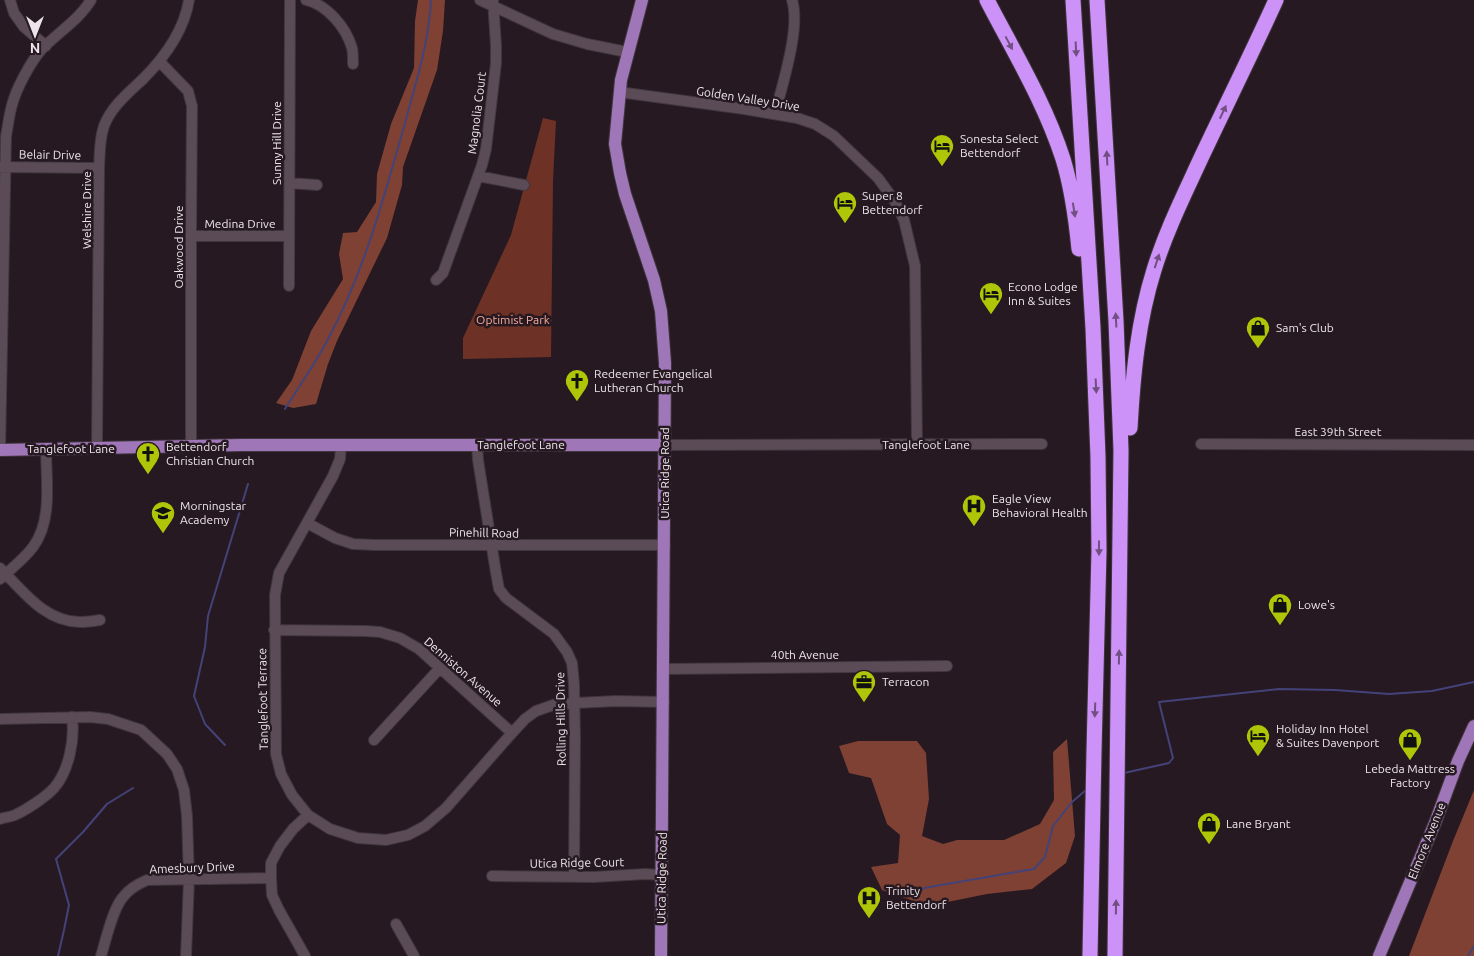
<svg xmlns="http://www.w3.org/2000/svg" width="1474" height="956" font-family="Ubuntu,sans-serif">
<rect width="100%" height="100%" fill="#261922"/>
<path fill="#6d3225" d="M543,118L556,121L553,181L551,357L463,359V338L511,235Z"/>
<path fill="#7e4133" d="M418,0H445L443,31L437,70L403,167L402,185L387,238L337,341L328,364L316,404L293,408L276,403L292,380L311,331L343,279L339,254L343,233L357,232L376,202L377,174L391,124L414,68L415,21Z
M1067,739L1075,836L1066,863L1032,889L987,894L928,906L882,890L871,867L898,863L900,835L887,824L871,778L849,773L839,746L858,741H917L926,753L929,799L922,836L943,844L957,840H1004L1040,824L1054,800L1053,752Z
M1474,790V956H1409L1453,841Z"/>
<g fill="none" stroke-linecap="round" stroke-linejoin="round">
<path stroke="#434379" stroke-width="2" d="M285,409C299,386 315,364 327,341C364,273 384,197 405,123C416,82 429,42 431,0
M225,745L205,724L194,696L205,647L208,616L248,484
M1124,773L1169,763L1173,758L1159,702L1279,689L1335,690L1389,694L1432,691L1474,682
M916,893L925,888L935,886L1034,869L1045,857L1053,826L1072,802L1086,790
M58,956L64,930L69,905L56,859L83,832L107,804L133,788
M1468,956L1474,946"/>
<g stroke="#40363d" stroke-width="12">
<path id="minor" d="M10,0L14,13L24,27L46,46
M306,0C327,5 346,27 352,48C353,52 353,59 353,64
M480,0L553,34L587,44L627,52
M159,61L188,91L192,106L191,236V446
M619,92L744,109L797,118L815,124L834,136L878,178L894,200L904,220L915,266L917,445
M775,114C782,85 801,28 792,0
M0,167L99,168
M478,176L524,185
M290,183L317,185
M191,236H289
M436,280L443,273L482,165L486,149L496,63V46L493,0
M289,286L290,0
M1201,444L1474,445
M341,445L340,459L333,476L279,573L275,595L276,754L281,774L292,795L308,815L330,829L358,838L386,840L408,835L425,826L446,808L512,733L525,719L536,711L556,704L616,701L664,702
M477,445L478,460L496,573L499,589L506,598L554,634L567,652L572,663L574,684L575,738L574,876
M664,445L1042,444
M97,449L99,168C100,154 99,140 104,126C111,107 128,93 143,79C165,57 184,31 189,0
M0,450L6,136C8,126 9,115 12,105C16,89 30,63 41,50C57,33 79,20 91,0
M307,523L335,538L353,544L375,545H665
M0,568C23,591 45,622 80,622C87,622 94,621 100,620
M0,579C11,569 24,559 33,547C53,520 46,480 46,448
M274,630L365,631L380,632L400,638L419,649L512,733
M664,669L947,666
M0,719L90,717L108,719L141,730L167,754L177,769L184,790L187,816L189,879L186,956
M374,740L440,668
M0,819C5,817 11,817 15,815C26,810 46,797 54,788C69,771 75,739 72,717
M492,876L594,877L645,874L662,875
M396,924L414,956
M101,956C106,940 113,907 124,896C130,888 138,884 147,880L271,878
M305,956L279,910L272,895L271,878V863L280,846L293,829L308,815"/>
</g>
<g stroke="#40363d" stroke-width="14">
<path id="major" d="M642,0L621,80L615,144L620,173L625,194L654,280L661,311L665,363L661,956
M0,450L241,445H664
M1379,956L1435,823L1458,761L1474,726"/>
</g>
<g stroke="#40363d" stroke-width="17">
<path id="highway" d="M987,0C1014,52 1045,103 1063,159C1072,188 1076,219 1079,249
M1073,0L1093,328L1098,457L1099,551L1094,751L1090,956
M1097,0L1116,321L1121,450L1115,956
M1130,428C1133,374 1138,321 1154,270C1166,231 1184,195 1201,158C1226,105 1252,53 1276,0"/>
</g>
<use href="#minor" stroke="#5b4b56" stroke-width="10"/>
<use href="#major" stroke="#9f76b7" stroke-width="12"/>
<use href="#highway" stroke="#cc92f7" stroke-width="15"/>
</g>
<defs><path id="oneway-solid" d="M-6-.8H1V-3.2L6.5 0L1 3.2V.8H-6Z" transform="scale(1.25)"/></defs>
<g fill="#714f82">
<use href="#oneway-solid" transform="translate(1009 43) rotate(62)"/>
<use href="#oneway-solid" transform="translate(1076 49) rotate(87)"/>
<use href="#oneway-solid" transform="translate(1223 112) rotate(-65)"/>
<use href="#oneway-solid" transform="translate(1107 158) rotate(-93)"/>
<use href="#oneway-solid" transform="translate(1074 210) rotate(81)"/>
<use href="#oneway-solid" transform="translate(1157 261) rotate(-72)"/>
<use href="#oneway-solid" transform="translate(1116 320) rotate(-93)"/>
<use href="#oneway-solid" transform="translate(1096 386) rotate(87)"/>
<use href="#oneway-solid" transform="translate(1099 548) rotate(90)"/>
<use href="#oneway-solid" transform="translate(1119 657) rotate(-89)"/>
<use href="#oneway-solid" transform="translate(1095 710) rotate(92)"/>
<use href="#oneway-solid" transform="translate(1116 907) rotate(-89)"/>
</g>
<defs>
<g id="hotel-pin" transform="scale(1.25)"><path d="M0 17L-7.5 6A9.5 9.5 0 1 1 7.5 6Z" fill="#afc508" stroke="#261922"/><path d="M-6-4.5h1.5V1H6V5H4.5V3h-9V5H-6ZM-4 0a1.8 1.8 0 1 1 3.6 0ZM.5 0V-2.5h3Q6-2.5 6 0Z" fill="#111"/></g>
<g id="shop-pin" transform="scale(1.25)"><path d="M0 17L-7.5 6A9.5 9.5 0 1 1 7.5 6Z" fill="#afc508" stroke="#261922"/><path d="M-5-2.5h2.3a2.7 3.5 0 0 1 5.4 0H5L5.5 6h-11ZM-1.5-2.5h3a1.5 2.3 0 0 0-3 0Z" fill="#111"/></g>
<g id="church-pin" transform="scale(1.25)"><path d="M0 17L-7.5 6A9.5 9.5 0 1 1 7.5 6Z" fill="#afc508" stroke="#261922"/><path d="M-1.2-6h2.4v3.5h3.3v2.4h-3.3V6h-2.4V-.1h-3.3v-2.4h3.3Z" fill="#111"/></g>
<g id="hospital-pin" transform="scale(1.25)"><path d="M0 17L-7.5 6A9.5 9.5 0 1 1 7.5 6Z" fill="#afc508" stroke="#261922"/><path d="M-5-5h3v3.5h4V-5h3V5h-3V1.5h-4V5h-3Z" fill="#111"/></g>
<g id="school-pin" transform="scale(1.25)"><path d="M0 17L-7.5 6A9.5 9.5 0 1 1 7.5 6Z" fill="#afc508" stroke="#261922"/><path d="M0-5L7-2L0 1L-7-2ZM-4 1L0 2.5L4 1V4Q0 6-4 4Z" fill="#111"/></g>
<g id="office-pin" transform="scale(1.25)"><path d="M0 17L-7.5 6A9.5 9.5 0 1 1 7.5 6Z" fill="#afc508" stroke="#261922"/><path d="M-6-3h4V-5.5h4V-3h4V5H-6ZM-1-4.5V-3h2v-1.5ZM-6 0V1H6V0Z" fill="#111"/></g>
</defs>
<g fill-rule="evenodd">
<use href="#hotel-pin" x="942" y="146"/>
<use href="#hotel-pin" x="845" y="203"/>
<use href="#hotel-pin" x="991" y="294"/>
<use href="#shop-pin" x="1258" y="328"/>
<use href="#church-pin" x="577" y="381"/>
<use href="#church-pin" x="148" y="454"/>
<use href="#hospital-pin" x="974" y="506"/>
<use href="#school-pin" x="163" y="513"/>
<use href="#shop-pin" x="1280" y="605"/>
<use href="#office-pin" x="864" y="682"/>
<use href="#hotel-pin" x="1258" y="736"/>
<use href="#shop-pin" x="1410" y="740"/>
<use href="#shop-pin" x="1209" y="824"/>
<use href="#hospital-pin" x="869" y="898"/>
</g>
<g text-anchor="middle" stroke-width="5" stroke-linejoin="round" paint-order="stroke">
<g font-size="12" fill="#ede4ea" stroke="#261922">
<text transform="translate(748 99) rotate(9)" y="4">Golden Valley Drive</text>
<text transform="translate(477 113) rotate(-83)" y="4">Magnolia Court</text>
<text transform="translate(277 143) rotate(-90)" y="4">Sunny Hill Drive</text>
<text transform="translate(50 155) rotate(1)" y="4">Belair Drive</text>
<text transform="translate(87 210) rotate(-90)" y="4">Welshire Drive</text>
<text x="240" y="228">Medina Drive</text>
<text transform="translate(179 247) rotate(-90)" y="4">Oakwood Drive</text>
<text x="1338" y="436">East 39th Street</text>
<text x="521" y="449">Tanglefoot Lane</text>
<text x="926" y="449">Tanglefoot Lane</text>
<text x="71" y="453">Tanglefoot Lane</text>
<text transform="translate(665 473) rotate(-90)" y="4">Utica Ridge Road</text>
<text transform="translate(484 533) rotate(1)" y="4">Pinehill Road</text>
<text x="805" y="659">40th Avenue</text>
<text transform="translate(463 672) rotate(41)" y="4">Denniston Avenue</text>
<text transform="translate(263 699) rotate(-91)" y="4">Tanglefoot Terrace</text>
<text transform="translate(561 719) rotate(-91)" y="4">Rolling Hills Drive</text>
<text transform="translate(1427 841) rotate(-68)" y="4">Elmore Avenue</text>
<text transform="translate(577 863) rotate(-1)" y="4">Utica Ridge Court</text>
<text transform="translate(192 868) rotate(-2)" y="4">Amesbury Drive</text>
<text transform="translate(662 878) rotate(-89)" y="4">Utica Ridge Road</text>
</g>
<g font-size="12" fill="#ede4ea" stroke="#261922" text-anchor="start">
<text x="960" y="143">Sonesta Select<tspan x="960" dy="14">Bettendorf</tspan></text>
<text x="862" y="200">Super 8<tspan x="862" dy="14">Bettendorf</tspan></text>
<text x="1008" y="291">Econo Lodge<tspan x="1008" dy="14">Inn &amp; Suites</tspan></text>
<text x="1276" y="332">Sam's Club</text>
<text x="594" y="378">Redeemer Evangelical<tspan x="594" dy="14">Lutheran Church</tspan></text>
<text x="166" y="451">Bettendorf<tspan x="166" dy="14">Christian Church</tspan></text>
<text x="992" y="503">Eagle View<tspan x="992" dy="14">Behavioral Health</tspan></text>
<text x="180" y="510">Morningstar<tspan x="180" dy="14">Academy</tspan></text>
<text x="1298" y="609">Lowe's</text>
<text x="882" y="686">Terracon</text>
<text x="1276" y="733">Holiday Inn Hotel<tspan x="1276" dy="14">&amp; Suites Davenport</tspan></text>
<text x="1410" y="773" text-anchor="middle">Lebeda Mattress<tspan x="1410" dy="14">Factory</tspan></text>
<text x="1226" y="828">Lane Bryant</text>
<text x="886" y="895">Trinity<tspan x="886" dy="14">Bettendorf</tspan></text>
</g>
<g font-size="12" fill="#f9ac9a" stroke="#261922">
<text x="513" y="324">Optimist Park</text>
</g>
</g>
<g transform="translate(35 35) rotate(180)" stroke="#261922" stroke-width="4" paint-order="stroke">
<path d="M0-4L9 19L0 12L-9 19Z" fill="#ede4ea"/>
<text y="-8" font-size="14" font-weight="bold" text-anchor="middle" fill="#ede4ea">N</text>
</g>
</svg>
